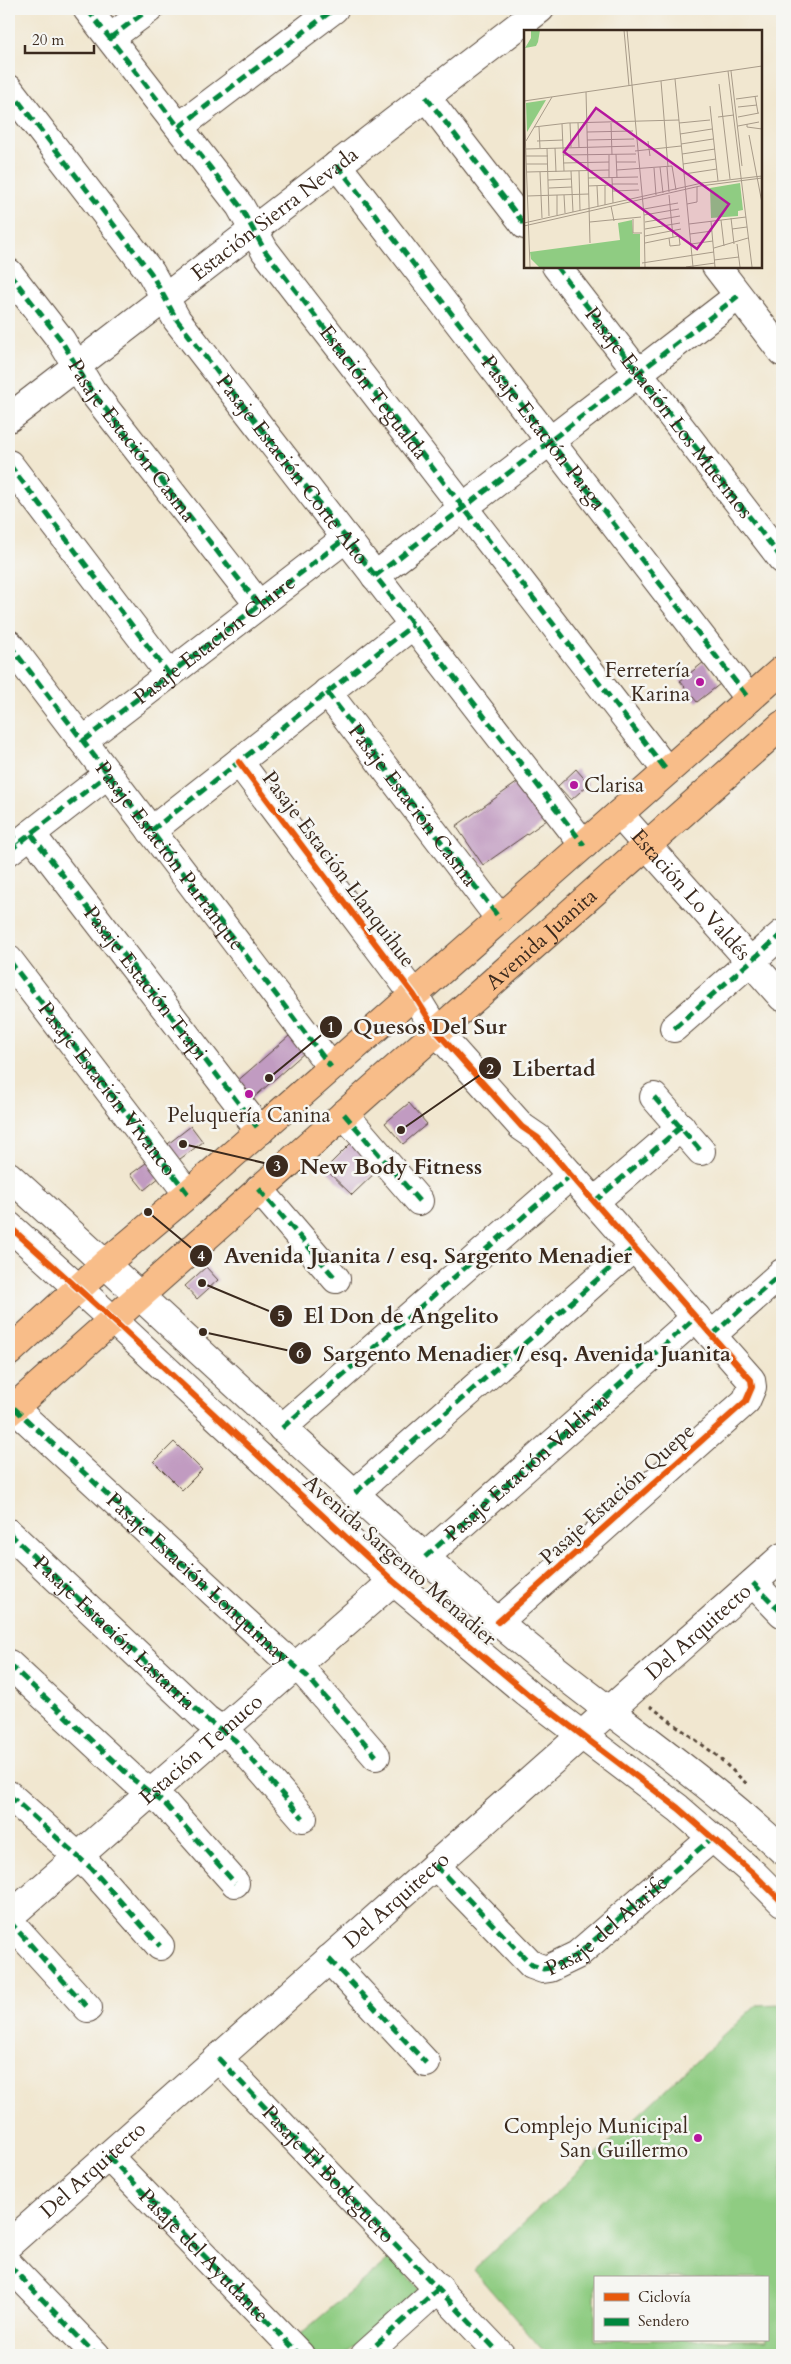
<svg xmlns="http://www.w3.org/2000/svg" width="791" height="2364" font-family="Cardo,serif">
<rect width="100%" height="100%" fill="#f6f6f2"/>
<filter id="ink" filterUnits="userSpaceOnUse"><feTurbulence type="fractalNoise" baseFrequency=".02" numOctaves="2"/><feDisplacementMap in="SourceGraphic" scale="10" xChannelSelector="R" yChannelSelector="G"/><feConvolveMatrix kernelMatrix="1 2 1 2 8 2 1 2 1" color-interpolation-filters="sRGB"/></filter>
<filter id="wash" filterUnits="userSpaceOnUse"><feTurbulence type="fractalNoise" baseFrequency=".0096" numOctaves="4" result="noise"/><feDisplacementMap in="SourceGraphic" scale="20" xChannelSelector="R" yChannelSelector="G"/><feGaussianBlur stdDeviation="1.12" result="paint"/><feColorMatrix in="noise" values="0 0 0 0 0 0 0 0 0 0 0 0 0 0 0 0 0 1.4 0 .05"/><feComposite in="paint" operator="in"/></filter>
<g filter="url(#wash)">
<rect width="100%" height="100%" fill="#f1e7d0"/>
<path fill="#8fcc82" stroke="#657b50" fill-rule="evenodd" d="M782,2004V2355H547L473,2270L756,2005ZM595,2278H767V2340H595Z
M391,2258L419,2289L345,2355H275Z"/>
<g id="blocks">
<path fill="#c19bc1" d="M704,662L720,684L697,702L680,681Z
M576,769L589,784L571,800L558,786Z
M518,782L547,820L483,865L456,826Z
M289,1036L304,1053L250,1101L235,1083Z
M409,1103L427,1124L403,1144L385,1123Z
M191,1126L203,1142L176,1162L164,1147Z
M352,1142L379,1169L352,1195L325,1169Z
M150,1160L161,1176L144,1190L131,1174Z
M206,1267L218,1280L197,1299L185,1286Z
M174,1442L202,1470L182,1490L154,1462Z"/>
</g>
</g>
<g filter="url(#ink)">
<use href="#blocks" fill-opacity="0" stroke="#564639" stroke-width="1"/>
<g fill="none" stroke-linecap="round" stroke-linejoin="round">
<g stroke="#564639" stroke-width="30">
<g id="minor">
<path id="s1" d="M87,9L240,206L265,251L667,771"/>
<path d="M110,38L149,9"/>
<path id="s2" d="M9,89L151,273L177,320L584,845"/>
<path d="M426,97L525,225"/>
<path d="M179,127L334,9"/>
<path id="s3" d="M337,165L749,699"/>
<path d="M556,266L782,559"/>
<path d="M716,266L782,352"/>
<path d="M9,273L61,340L91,390L259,605"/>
<path id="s4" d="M9,418L540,9"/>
<path d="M9,464L169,674"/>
<path d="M375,576L738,296"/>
<path d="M9,644L331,1067"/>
<path d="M327,692L500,919"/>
<path id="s5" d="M83,741L346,538"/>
<path d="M239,762L414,995L437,1032L522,1127L538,1138L751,1380L752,1387L746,1401L498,1622"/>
<path id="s6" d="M619,814L782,997"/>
<path d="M151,831L413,625"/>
<path id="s7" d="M31,834L260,1131"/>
<path d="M9,851L108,774"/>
<path d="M9,960L188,1194"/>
<path d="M674,1028L782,934"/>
<path d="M654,1097L701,1151"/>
<path d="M344,1114L419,1201"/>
<path d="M9,1176C172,1324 331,1476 497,1621C589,1701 693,1767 782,1850"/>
<path d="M259,1189L336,1279"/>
<path d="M594,1202L681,1127"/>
<path d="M9,1226L113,1320L393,1581L529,1695L678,1808L754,1874L782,1902"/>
<path d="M712,1335L782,1273"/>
<path d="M14,1408L278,1652L307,1676L376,1756"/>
<path d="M282,1428L571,1175"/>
<path d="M355,1493L634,1247"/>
<path d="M9,1533L206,1719L235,1740L303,1818"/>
<path d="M425,1557L696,1317"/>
<path d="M753,1583L782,1613"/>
<path d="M9,1664L134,1780L165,1804L235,1883"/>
<path d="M9,1795L92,1869L160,1946"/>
<path d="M435,1865L532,1965L543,1969L550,1968L577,1955L712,1838"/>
<path id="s8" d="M9,1917L393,1581"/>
<path d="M9,1921L88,2008"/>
<path d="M329,1959L426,2063"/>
<path id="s9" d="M218,2058L501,2355"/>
<path id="s10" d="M108,2156L300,2355"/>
<path id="s11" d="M9,2244L782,1557"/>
<path d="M9,2265L96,2355"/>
<path d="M365,2355L439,2288"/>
</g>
</g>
<g stroke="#564639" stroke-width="30">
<g id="major">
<path d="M9,1352L105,1264L188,1194L782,670"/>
<path id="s12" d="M9,1412L782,725"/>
</g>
</g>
<path stroke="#564639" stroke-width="3" stroke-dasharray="4 4" stroke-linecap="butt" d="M650,1706L716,1755L748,1785"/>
<use href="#minor" stroke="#fff" stroke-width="28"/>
<use href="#major" stroke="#f8bd89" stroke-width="28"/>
<g stroke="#00873e" stroke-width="5" stroke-dasharray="10 5" stroke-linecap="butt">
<path d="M87,9L240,206L265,251L667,771"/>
<path d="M110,38L149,9"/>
<path d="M9,89L151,273L177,320L584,845"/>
<path d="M426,97L525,225"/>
<path d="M179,127L334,9"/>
<path d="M337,165L749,699"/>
<path id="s13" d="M556,266L782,559"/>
<path id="s14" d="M9,273L61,340L91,390L259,605"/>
<path d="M9,464L169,674"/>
<path d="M375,576L738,296"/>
<path id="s15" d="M9,644L331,1067"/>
<path id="s16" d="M327,692L500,919"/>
<path d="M83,741L346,538"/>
<path d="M9,830L19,843"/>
<path d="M151,831L413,625"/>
<path d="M31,834L260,1131"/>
<path d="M9,851L108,774"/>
<path id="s17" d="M9,960L188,1194"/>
<path d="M674,1028L782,934"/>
<path d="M654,1097L701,1151"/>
<path d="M344,1114L419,1201"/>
<path d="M259,1189L336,1279"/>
<path d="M594,1202L681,1127"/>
<path d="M712,1335L782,1273"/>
<path id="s18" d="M14,1408L278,1652L307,1676L376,1756"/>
<path d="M282,1428L571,1175"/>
<path d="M355,1493L634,1247"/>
<path id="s19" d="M9,1533L206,1719L235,1740L303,1818"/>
<path id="s20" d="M425,1557L696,1317"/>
<path d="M753,1583L782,1613"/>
<path d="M9,1664L134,1780L165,1804L235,1883"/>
<path d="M9,1795L92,1869L160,1946"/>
<path id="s21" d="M435,1865L532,1965L543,1969L550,1968L577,1955L712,1838"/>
<path d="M9,1921L88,2008"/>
<path d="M329,1959L426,2063"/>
<path d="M218,2058L501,2355"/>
<path d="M108,2156L300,2355"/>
<path d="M9,2265L96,2355"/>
<path d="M365,2355L439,2288"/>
</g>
<g stroke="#f6f6f2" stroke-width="9">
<path id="cycleway" d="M239,762L414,995L437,1032L522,1127L538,1138L751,1380L752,1387L746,1401L498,1622
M9,1226L113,1320L393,1581L529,1695L678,1808L754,1874L782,1902"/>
</g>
<use href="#cycleway" stroke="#e8590c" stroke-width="6"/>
</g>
</g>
<g fill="#b5179e" stroke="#f6f6f2" stroke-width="2">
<circle cx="700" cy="682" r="5"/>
<circle cx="574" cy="785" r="5"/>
<circle cx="249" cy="1094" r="5"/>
<circle cx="698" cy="2138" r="5"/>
</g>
<g text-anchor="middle" stroke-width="5" stroke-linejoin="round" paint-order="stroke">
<g font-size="21" fill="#3b2a1e" stroke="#f6f6f2">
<text dy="7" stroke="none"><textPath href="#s4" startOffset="335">Estación Sierra Nevada</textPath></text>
<text dy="7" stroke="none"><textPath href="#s1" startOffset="479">Estación Tegualda</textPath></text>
<text dy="7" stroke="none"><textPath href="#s13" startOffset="185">Pasaje Estación Los Muermos</textPath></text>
<text dy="7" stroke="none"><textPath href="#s3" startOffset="338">Pasaje Estación Parga</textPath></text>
<text dy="7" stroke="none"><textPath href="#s14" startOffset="208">Pasaje Estación Casma</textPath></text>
<text dy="7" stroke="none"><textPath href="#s2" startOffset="475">Pasaje Estación Corte Alto</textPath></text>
<text dy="7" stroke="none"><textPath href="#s5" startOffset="166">Pasaje Estación Chirre</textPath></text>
<text dy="7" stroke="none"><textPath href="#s16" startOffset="142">Pasaje Estación Casma</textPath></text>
<text dy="7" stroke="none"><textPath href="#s15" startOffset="266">Pasaje Estación Purranque</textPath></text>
<text transform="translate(339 869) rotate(53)" y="7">Pasaje Estación Llanquihue</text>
<text dy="7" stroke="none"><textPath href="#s6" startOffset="108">Estación Lo Valdés</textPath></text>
<text dy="7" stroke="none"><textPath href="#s12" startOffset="712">Avenida Juanita</textPath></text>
<text dy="7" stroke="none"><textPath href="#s7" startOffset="188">Pasaje Estación Trapi</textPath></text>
<text dy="7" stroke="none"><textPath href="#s17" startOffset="162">Pasaje Estación Vivanco</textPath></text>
<text dy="7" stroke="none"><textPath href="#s20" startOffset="136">Pasaje Estación Valdivia</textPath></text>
<text transform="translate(617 1494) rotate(-42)" y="7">Pasaje Estación Quepe</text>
<text transform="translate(400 1560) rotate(41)" y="7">Avenida Sargento Menadier</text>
<text dy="7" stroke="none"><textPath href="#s18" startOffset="251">Pasaje Estación Lonquimay</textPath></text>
<text dy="7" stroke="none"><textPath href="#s19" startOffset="145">Pasaje Estación Lastarria</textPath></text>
<text dy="7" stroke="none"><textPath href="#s11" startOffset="922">Del Arquitecto</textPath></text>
<text dy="7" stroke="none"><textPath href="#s8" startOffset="255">Estación Temuco</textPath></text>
<text dy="7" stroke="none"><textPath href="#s11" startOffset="518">Del Arquitecto</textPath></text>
<text dy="7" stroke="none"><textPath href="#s21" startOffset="229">Pasaje del Alarife</textPath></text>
<text dy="7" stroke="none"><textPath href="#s11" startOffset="112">Del Arquitecto</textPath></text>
<text dy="7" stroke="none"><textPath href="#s9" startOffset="160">Pasaje El Bodeguero</textPath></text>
<text dy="7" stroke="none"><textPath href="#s10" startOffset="138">Pasaje del Ayudante</textPath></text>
</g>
<g font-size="21" fill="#3b2a1e" stroke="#f6f6f2" text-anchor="end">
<text x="690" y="677">Ferretería<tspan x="690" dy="24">Karina</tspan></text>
<text x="584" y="792" text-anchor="start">Clarisa</text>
<text x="249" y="1122" text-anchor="middle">Peluquería Canina</text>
<text x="688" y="2133">Complejo Municipal<tspan x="688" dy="24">San Guillermo</tspan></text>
</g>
</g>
<g transform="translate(524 30)">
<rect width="238" height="238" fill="#f1e7d0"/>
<path d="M7,0H16L14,12L12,16L1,18L7,8ZM22,70L3,102L2,73ZM216,153L219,180L214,181V186L187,188L186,158ZM108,190L109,204H116V237H15L7,229L6,222L96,210L94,193Z" fill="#8fcc82"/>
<path fill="none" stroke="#a89b89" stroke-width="1" d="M100,0L105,56M103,0L108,55M204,41L228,237M207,41L218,136M151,49L169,237M137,51L144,137M195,54L206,149M108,55L120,185L121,237M62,62L66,213M231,66L234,83M212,69L234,66M0,71L238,36M0,72L6,237M186,76L194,151M214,77L233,75M194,87L210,85M214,87L235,83M46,93L47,117M54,93L55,117M87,93L88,125M155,93L186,90M38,94L40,141M223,94V97L238,99M214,96L235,92M10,97L44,93L155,90M15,97L16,118M63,102L109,101M156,104L188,99M225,105L238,173M63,110L110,109M2,111L28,67M13,111L39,110M124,111L126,126M157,114L189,109M23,118L25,186M31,118L32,142M2,119L111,116M111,121L157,116M92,124L93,148M158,124L191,119M39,125L112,124M85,125V148M2,126H24M92,132H112M39,133L85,132M2,134H24M159,134L192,129M136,137L139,163M143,137L145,162M130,138L132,165M93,140L148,136L152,160M47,141L49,182M55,141L56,180M3,142L85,140M16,142L18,188M160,144L193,139M64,148L114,147M88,148L89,173M24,150L47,149M88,154H114M64,156L88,155M73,156L74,176M81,156V175M25,158L48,157M89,161L115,160M33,165V185M40,165L41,183M145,165L149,207M3,166L65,164M163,174L173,172V157M87,176L90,191M120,179L154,173M120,185L155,179M207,188L210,214M109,189V203H118M197,190L200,216M187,191L191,237M66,192L117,187M121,192L156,186M0,193L178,153L238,146M165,194L222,187M0,196L176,156L238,148M121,199L156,193M208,199L223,197M166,204L188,201M121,206L157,199M121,213L155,206L156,215L146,216L145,208M167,214L189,211M213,214L216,237M190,218L224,208M190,230L215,227M118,233L190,222M162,237L191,233"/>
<path fill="#b5179e" fill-opacity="0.15" stroke="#b5179e" stroke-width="2.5" d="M72,78L205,174L173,219L40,122Z"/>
<rect width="238" height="238" fill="none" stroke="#3b2a1e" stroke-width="2.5"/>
</g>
<path fill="none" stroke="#3b2a1e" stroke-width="2" d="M269 1078L331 1027M401 1130L490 1068M183 1144L277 1166M148 1212L201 1256M202 1283L281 1316M203 1332L300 1353"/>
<g fill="#3b2a1e" stroke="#f6f6f2" stroke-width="2">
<circle cx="269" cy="1078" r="5"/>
<circle cx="401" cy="1130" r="5"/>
<circle cx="183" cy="1144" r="5"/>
<circle cx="148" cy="1212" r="5"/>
<circle cx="202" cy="1283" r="5"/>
<circle cx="203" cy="1332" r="5"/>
<circle cx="331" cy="1027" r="12"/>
<circle cx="490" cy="1068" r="12"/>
<circle cx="277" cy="1166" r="12"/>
<circle cx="201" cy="1256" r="12"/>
<circle cx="281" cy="1316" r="12"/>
<circle cx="300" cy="1353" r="12"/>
</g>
<g font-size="15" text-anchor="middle" font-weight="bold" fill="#fff">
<text x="331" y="1032">1</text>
<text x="490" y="1074">2</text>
<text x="277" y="1171">3</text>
<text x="201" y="1261">4</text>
<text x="281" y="1321">5</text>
<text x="300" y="1358">6</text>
</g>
<g font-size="22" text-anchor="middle" font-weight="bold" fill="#3b2a1e" stroke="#f6f6f2" stroke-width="5" stroke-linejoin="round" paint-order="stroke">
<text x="430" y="1034">Quesos Del Sur</text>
<text x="554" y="1076">Libertad</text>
<text x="391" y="1174">New Body Fitness</text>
<text x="428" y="1263">Avenida Juanita / esq. Sargento Menadier</text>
<text x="401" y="1323">El Don de Angelito</text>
<text x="527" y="1361">Sargento Menadier / esq. Avenida Juanita</text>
</g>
<rect width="791" height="2364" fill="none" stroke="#f6f6f2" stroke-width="30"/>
<rect x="594" y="2276" width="175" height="65" fill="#f6f6f2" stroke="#aba49d"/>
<rect x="604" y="2293" width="25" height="8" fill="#e8590c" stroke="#aba49d"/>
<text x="638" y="2302" font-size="15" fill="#3b2a1e">Ciclovía</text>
<rect x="604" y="2318" width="25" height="8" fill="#00873e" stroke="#aba49d"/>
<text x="638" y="2326" font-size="15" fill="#3b2a1e">Sendero</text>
<path d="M25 45v8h69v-8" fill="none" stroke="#3b2a1e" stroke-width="2.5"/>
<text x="32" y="45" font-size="15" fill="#3b2a1e" stroke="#f6f6f2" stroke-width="4" paint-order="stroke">20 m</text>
</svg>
